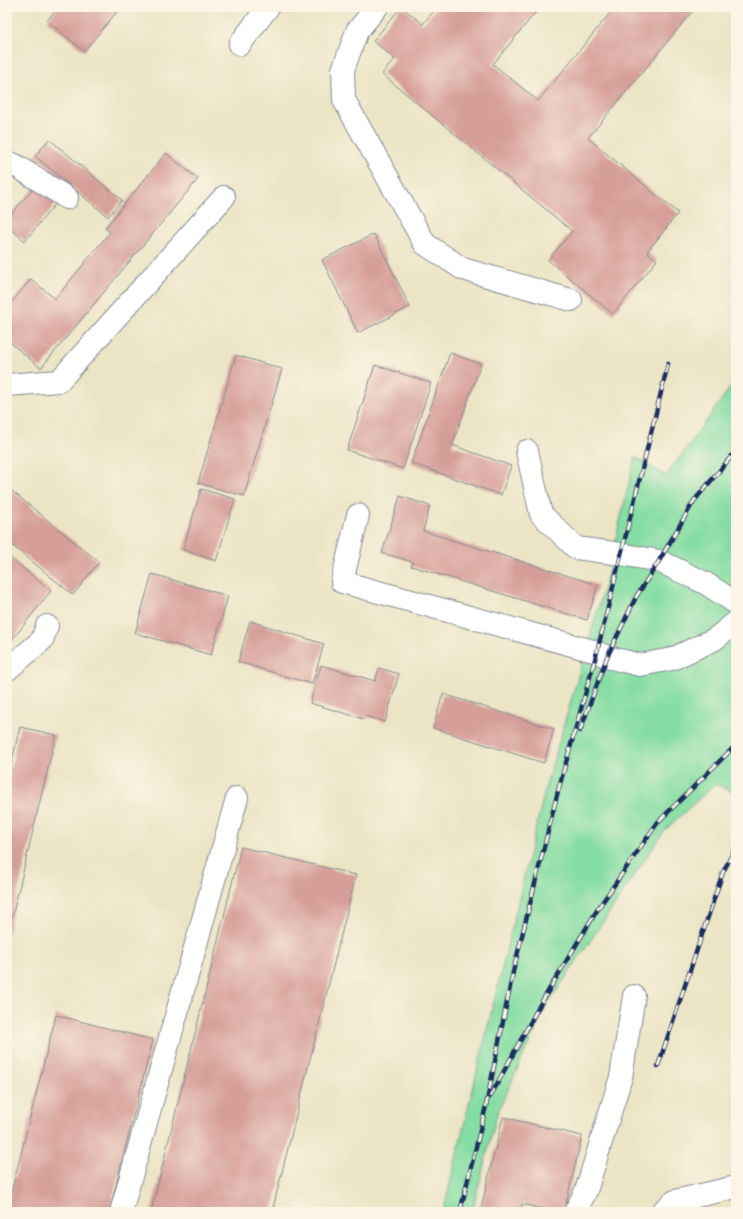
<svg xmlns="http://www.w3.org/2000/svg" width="743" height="1219" font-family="Caveat,sans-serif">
<rect width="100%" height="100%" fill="#fcf5e5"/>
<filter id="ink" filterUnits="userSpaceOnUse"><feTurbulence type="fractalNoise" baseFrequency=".025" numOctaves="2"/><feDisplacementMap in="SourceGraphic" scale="8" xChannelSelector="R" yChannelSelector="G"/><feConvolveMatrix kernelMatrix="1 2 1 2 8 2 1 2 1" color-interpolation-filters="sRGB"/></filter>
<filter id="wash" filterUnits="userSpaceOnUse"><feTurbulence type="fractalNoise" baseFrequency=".012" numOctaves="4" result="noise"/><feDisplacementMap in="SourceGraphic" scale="16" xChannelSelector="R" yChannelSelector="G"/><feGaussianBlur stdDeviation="0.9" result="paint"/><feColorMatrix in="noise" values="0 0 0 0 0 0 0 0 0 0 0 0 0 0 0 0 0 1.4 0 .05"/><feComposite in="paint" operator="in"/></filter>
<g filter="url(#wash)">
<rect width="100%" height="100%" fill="#ebe4c5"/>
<path fill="#84dda2" stroke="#508680" d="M736,380V793L715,784L665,830L545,1008L497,1114L472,1212H443L546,786L606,581L635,457L666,476Z"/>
<g id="blocks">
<path fill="#d69e98" d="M58,7H121L84,51L47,21Z
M401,7L423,24L437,7H540L493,64L538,101L615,7H696L588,138L678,213L647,252L657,260L613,314L548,260L572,231L382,74L395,59L373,41Z
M49,139L122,200L108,217L35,156Z
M166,153L198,179L41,368L7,340V308L31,279L55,299L110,232L105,228Z
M35,186L56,203L25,241L7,226V219Z
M374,234L410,307L358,333L322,260Z
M450,353L481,364L452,445L511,466L501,495L411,463Z
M236,355L282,369L244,496L198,483Z
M375,365L431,383L403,469L347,450Z
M7,487L99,562L73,595L7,541Z
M201,489L235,499L216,561L183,550Z
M400,496L430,506L423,531L598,585L587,620L411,566L413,562L382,553Z
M7,555L51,591L7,646Z
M152,574L228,596L211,655L135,633Z
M250,621L324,644L312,684L238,662Z
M321,665L375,681L379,668L399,674L385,722L365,716L364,719L310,703Z
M443,694L554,729L544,763L433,728Z
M20,727L56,735L8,934H7V782Z
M241,847L356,875L272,1212H151Z
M56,1015L153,1040L109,1212H19L7,1209Z
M503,1117L582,1136L564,1212H554L522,1204L521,1212H480Z"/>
</g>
</g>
<g filter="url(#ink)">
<use href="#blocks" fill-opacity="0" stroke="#838a92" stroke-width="1"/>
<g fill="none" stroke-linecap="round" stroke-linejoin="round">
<g stroke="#838a92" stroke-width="24">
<path id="minor" d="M377,7L357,31L343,70L344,100L425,244L463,269L571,300
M240,44L268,7
M7,162L15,165L67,198
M7,385L59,381L224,197
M527,451L541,514L576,548L621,554L659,561L705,583L736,603
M358,515L342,582L597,652L607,657L640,665L672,659L715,639L736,622
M7,670L42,640L47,626
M121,1212L237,798
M575,1212L586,1191L621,1077L634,996
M662,1212L675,1201L736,1187"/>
</g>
<use href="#minor" stroke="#fff" stroke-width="22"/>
<g stroke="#1b2f5e" stroke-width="4.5">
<path id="rail" d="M580,731L607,657L636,597L659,561L694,501L736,451
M658,1066L723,872L736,847
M490,1097L538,1008L599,907L658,822L736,745
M460,1212L486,1106L513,972L558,791L597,652L668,364"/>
</g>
<use href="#rail" stroke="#fcf5e5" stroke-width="3" stroke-dasharray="9" stroke-linecap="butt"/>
</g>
</g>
<rect width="743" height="1219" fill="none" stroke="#fcf5e5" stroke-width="24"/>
</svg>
